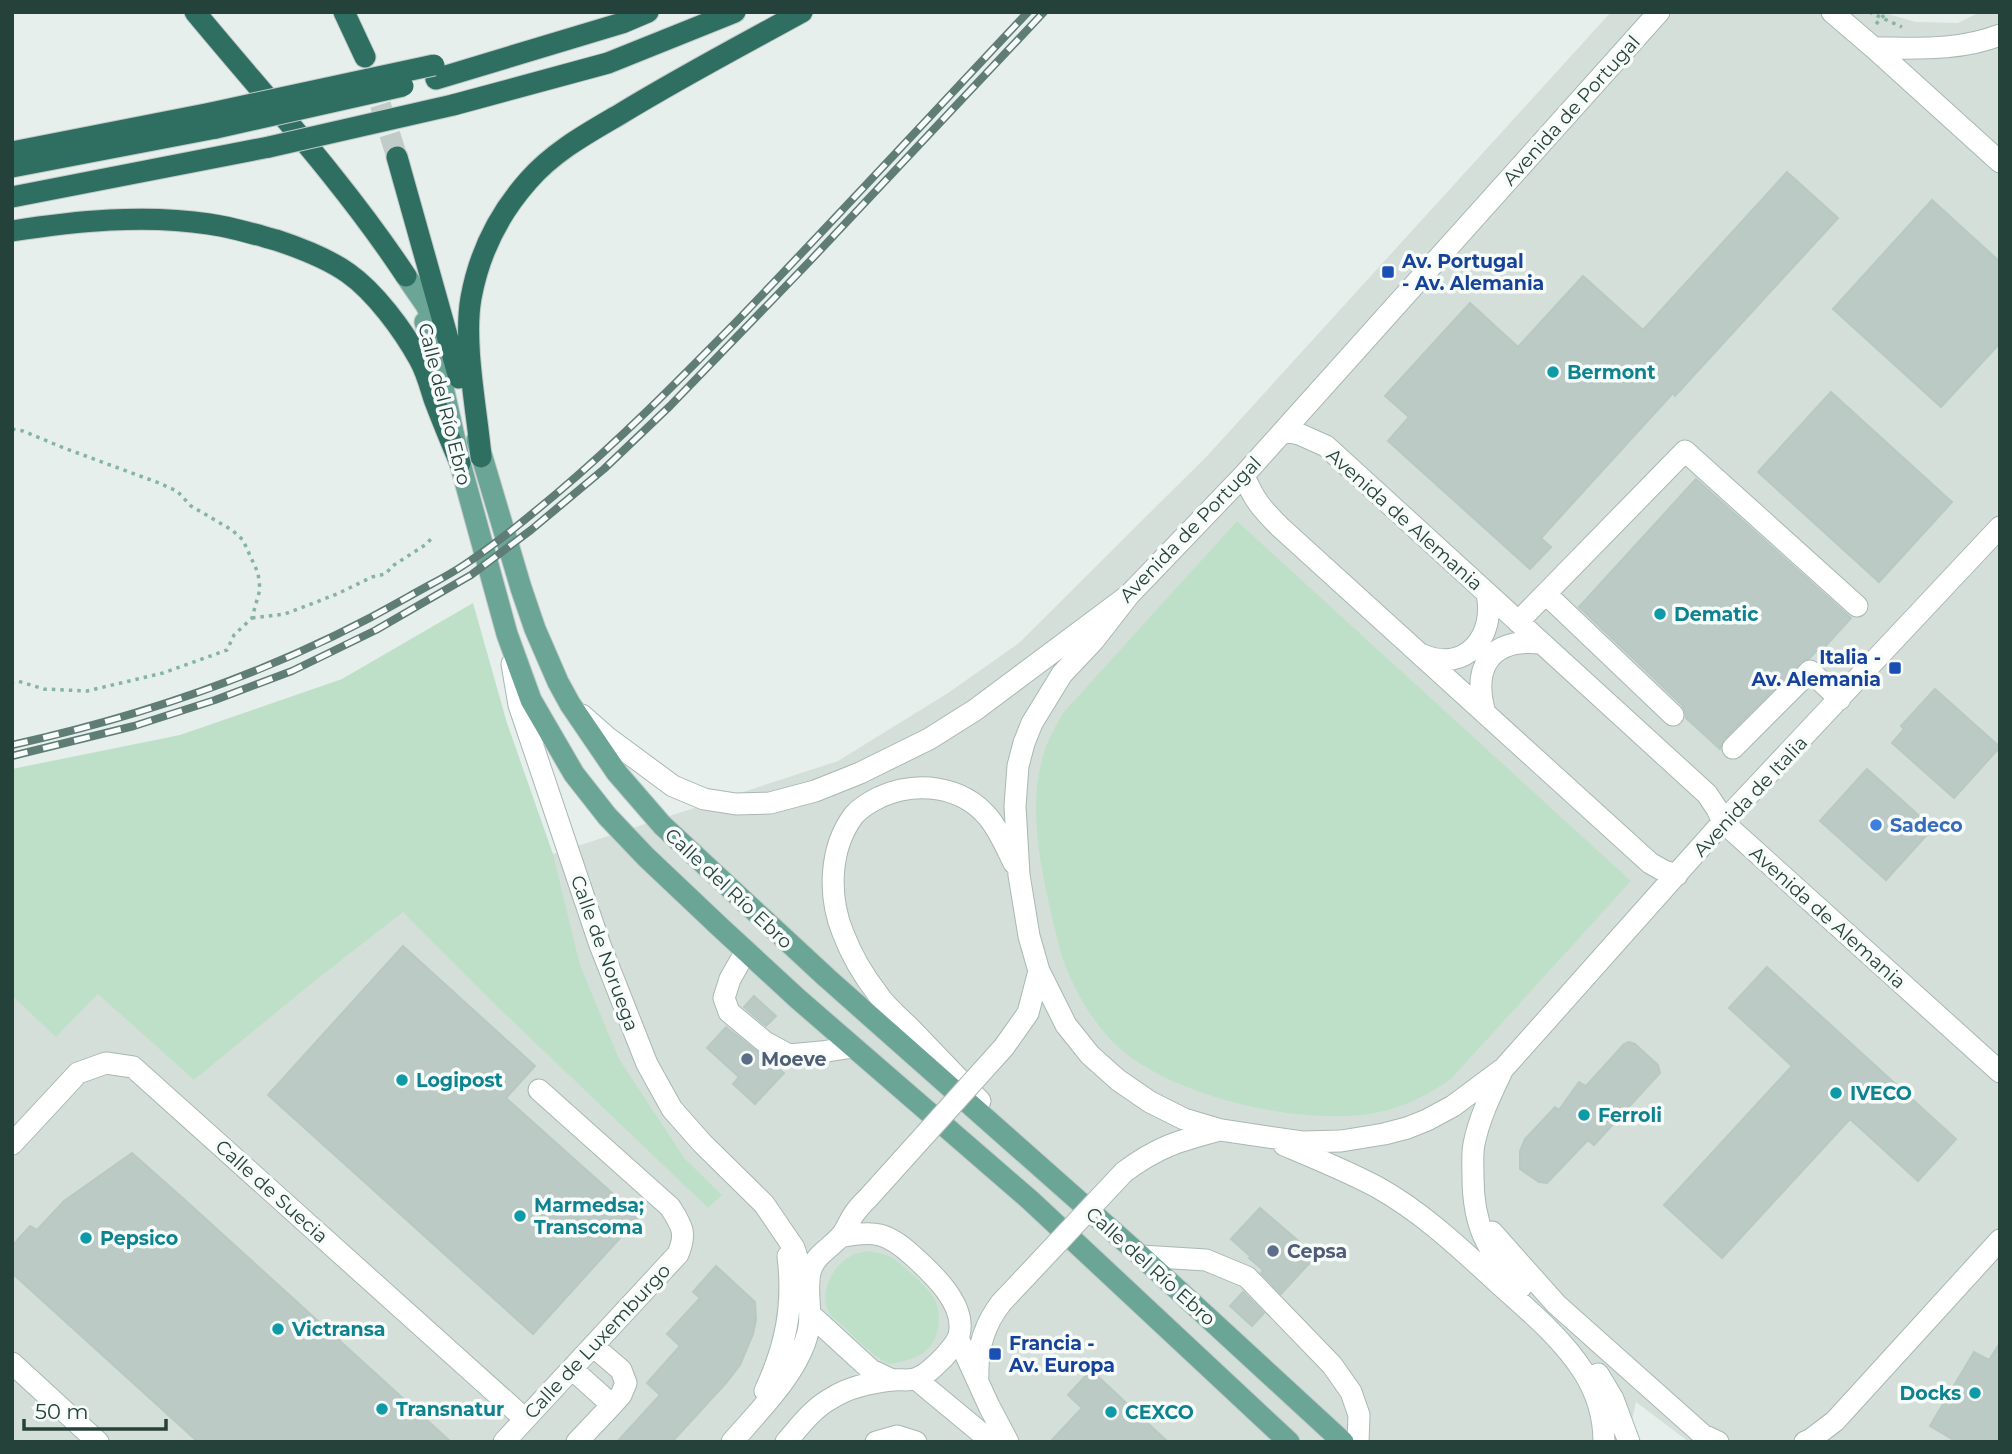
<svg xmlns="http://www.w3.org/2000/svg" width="2012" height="1454" font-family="Montserrat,sans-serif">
<rect width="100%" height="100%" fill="#e6efeb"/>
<path fill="#d4dfda" d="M1611,12H1881L1916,22L1958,23L1980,12H2000V1442H1689L1636,1402L1627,1442H12V996L56,1036L98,993L312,982L403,911L553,854L838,761L948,693L1019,643L1208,455Z"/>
<path fill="#bfe0c8" d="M1237,521L1631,881L1452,1078C1429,1095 1403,1108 1375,1113C1303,1127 1164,1096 1112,1041C1090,1018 1074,989 1063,960C1058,945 1055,929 1051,913C1040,863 1028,807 1043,756C1047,741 1055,727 1063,713Z
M473,603L507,723L553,854L580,965L619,1059L685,1159L722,1195L708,1208L504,1013L403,912L312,983L194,1080L98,994L56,1037L12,996V769L180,735L342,679Z
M869,1251C876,1253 884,1253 891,1257C901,1263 928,1287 934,1298C942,1312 940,1338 928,1349C918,1359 901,1362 888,1364C870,1354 856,1339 842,1325C838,1322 832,1318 830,1314C818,1296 831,1267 849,1257C855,1253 862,1252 869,1251Z"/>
<path fill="#bbcac4" stroke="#b8c9c2" stroke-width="2" d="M1787,172L1838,218L1675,396L1673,393L1541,538L1551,547L1530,569L1388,441L1409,417L1385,396L1470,303L1518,347L1583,276L1643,330Z
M1932,200L2000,262V343L1941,407L1833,309Z
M1831,392L1952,502L1879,582L1758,472Z
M1696,479L1851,618L1822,650L1819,648L1810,658L1801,662L1724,739L1720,749L1686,718L1685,711L1682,705L1579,607Z
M1935,689L2000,747L1954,798L1892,743L1904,729L1901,726Z
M1867,769L1933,828L1886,880L1820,821Z
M403,946L535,1066L506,1098L639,1217L533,1334L268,1095Z
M1767,967L1956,1139L1918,1181L1850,1119L1722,1258L1664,1205L1792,1066L1729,1008Z
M754,996L776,1016L766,1026L744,1007Z
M726,1027L784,1073L755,1104L733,1084L739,1077L707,1048Z
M1629,1042L1635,1044L1658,1065L1660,1073L1594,1145L1588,1140L1547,1183L1539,1182L1520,1169V1151L1525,1139L1555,1107L1559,1110L1579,1082L1586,1086L1624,1044Z
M132,1153L186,1201L451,1442H198L12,1273V1246L30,1226L37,1230L64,1201Z
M1260,1208L1316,1256L1281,1294L1261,1273L1263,1270L1249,1258L1251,1257L1231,1239Z
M716,1266L755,1302L756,1320L753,1334L740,1365L726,1383L672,1442H617L660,1395L647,1383L680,1346L667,1334L700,1298L693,1292Z
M1243,1292L1264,1313L1252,1326L1230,1306Z
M2000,1343V1442H1957L1930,1426L1974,1352L1989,1360Z
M1091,1370L1168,1442H1050L1082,1408L1068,1395Z"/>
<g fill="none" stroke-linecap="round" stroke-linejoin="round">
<path stroke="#bfccc8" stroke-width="21" stroke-dasharray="21 10" stroke-linecap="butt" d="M371,75L397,157"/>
<g stroke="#a8b8b2" stroke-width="23">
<path id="minor" d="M1832,12L1874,48L2000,162
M1874,48C1917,48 1959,51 2000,35
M1284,431L1299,434L1326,446L1707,794L1717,809L1723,822L2000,1072
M1244,475C1253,499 1262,509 1280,527L1650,863L1664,871L1677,875
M1546,594L1673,715
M1129,595L1094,640L1062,674L1032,723L1024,743L1018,766L1015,806L1019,875L1029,936L1039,971L1066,1025L1090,1055L1118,1080L1150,1102L1184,1119L1221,1130L1302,1142L1341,1141L1384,1134L1407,1128L1427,1120L1453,1106L1504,1068L1723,822L2000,527
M1518,622L1685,451L1857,606
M1423,655C1466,673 1496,636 1487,594
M512,664L519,705L600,945L647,1064L672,1109L702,1143L764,1204L794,1248L807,1288
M1485,713C1472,667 1490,638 1541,643
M582,715L608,738L673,786L704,799L736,804L770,803L815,791L860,773L929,739L975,710L1129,595L1244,475L1659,12
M1733,748L1810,671L1840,699
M746,951L730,979L724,998L729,1012L765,1042L789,1055L821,1052L853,1047
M1004,1047L1028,1013L1039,971
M1501,1073C1490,1096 1479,1119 1474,1144C1472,1154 1473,1166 1473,1177C1473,1225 1487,1253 1521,1287
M980,1101C957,1077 933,1052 910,1028C899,1017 885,1006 877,993C863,975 851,954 843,933C828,896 829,848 854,815C860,808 872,801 880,797C916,781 961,785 988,817C999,830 1006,847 1014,863
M12,1144L78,1073L106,1063L133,1067L525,1419
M1284,1145C1315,1158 1347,1171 1377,1187C1422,1212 1460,1248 1498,1283C1528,1310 1561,1337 1583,1371C1597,1393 1604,1416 1604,1442
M1124,1172C1159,1146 1179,1141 1220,1130
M1492,1232L1556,1304L1703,1435L1718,1442
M1141,1256L1206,1260L1247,1277L1332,1365L1351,1392L1359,1415L1358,1442
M811,1315L871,1370L892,1380
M958,1338L989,1406L1008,1442
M12,1363L98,1442
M572,1369L612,1405L621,1395L626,1383L621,1370L593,1346
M1598,1374L1613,1399L1629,1442
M978,1376C977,1348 984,1325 1001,1303
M916,1379L992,1442
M765,1391C786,1346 794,1306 788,1256
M504,1442L678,1254C687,1233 682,1226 670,1207L539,1090
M577,1442L612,1405
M732,1442C759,1411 802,1369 809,1327C812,1307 805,1288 811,1269C817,1254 830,1248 840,1237C846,1231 849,1221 854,1214C858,1208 863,1203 868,1198
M786,1442C800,1426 813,1408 832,1398C849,1387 873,1382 893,1380C900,1379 907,1381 914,1379C925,1377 936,1365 944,1357C949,1351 957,1343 959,1335C967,1305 932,1273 913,1256C887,1232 874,1230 840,1237
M876,1442L897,1436L916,1442
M1805,1442L1810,1440L1835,1421L2000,1240"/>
</g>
<g stroke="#c2cac8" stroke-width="23">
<path id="major" d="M406,276L426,305L442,337
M425,322L438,365L460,463L507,634L531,700L574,774L607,816L646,857L721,928L798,999L1030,1200L1289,1442
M477,440L521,588L535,629L558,682L570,704L617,773L662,825L827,978L1141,1256L1343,1442"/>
</g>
<g stroke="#c2cac8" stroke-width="23">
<path id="highway" d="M195,12C267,99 344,182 406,276
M344,12L365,57
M436,79L622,23L648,12
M453,105L608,63L735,12
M12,152L211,113
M397,157L459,378
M12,167L216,128
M12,197L269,147
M12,231C76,221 144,214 209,224C231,227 254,234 276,240C300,248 327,258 348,273C375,292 403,330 419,359C426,371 430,386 434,399C442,420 451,442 460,463
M481,457C477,410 463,344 471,298C479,254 498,215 528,181C554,151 588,133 622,113C681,77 742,45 802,12"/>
</g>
<path stroke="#86b3a5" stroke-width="3.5" stroke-dasharray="3.5 5" stroke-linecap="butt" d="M1869,12L1902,27
M1876,24L1887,12
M12,429L23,431L64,448L159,483L177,491L191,506L232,530L243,540L258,573L260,589L252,618L234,635L227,650L163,673L87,691L44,689L18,681L12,682
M252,618L285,614L337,594L372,577L385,574L394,565L425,545L434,536"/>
<use href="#minor" stroke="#fff" stroke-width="21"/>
<use href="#major" stroke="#6aa596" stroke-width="21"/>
<use href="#highway" stroke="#2f6f62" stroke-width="21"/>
<g stroke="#5f7d75" stroke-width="8">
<path id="rail" d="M12,745C152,714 284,668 408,597C427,586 446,577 464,565C496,544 526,519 556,494C620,440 678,381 737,321C835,219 931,115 1028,12
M12,756L134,726L215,700L292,671L376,630L471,575L531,530L604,469L670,406L809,262L1044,12"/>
</g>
<use href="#rail" stroke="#f7fbf9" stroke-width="5" stroke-dasharray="16" stroke-linecap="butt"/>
<g stroke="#a8b8b2" stroke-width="23" stroke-linecap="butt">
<path id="minor-bridge" d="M868,1198L1004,1047
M1001,1303L1124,1172"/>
</g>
<g stroke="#c2cac8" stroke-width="23" stroke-linecap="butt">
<path id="highway-bridge" d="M211,113L434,65
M216,128L403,86
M269,147L453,105"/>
</g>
<use href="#minor-bridge" stroke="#fff" stroke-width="21"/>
<use href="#highway-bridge" stroke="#2f6f62" stroke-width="21"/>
</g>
<g fill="#1a4fb4" stroke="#f7fbf9" stroke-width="2.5">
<rect x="1381" y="265" width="14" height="14" rx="3.5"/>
<rect x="1888" y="661" width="14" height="14" rx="3.5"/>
<rect x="988" y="1347" width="14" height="14" rx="3.5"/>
</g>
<g fill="#0f9aa8" stroke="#f7fbf9" stroke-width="2.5">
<circle cx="1553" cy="372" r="7"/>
<circle cx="1660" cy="614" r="7"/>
<circle cx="402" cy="1080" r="7"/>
<circle cx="1836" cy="1093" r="7"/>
<circle cx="1584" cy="1115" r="7"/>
<circle cx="520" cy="1216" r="7"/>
<circle cx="86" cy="1238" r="7"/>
<circle cx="278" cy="1329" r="7"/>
<circle cx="1975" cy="1393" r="7"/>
<circle cx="382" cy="1409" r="7"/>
<circle cx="1111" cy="1412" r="7"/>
</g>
<circle fill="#3f7fe0" stroke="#f7fbf9" stroke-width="2.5" cx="1876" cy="825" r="7"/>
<g fill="#5c6f8a" stroke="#f7fbf9" stroke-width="2.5">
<circle cx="747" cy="1059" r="7"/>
<circle cx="1273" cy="1251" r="7"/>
</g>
<g text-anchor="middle" stroke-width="7" stroke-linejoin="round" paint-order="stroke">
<g font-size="19" fill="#24423a" stroke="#f7fbf9">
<text transform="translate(1571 110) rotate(-48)" y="7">Avenida de Portugal</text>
<text transform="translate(445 404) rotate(76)" y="7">Calle del Río Ebro</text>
<text transform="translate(1405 519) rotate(42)" y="7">Avenida de Alemania</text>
<text transform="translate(1190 529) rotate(-46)" y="7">Avenida de Portugal</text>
<text transform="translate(1750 796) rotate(-47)" y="7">Avenida de Italia</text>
<text transform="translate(729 888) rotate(43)" y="7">Calle del Río Ebro</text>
<text transform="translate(1828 917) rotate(42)" y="7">Avenida de Alemania</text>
<text transform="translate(605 953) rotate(70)" y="7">Calle de Noruega</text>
<text transform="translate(272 1191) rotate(42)" y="7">Calle de Suecia</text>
<text transform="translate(1151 1266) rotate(42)" y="7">Calle del Río Ebro</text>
<text transform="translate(597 1341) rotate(-47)" y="7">Calle de Luxemburgo</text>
</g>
<g font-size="19" font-weight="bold" fill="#164399" stroke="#f7fbf9" text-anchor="start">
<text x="1402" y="268">Av. Portugal<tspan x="1402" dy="22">- Av. Alemania</tspan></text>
<text x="1881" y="664" text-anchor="end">Italia -<tspan x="1881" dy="22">Av. Alemania</tspan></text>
<text x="1009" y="1350">Francia -<tspan x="1009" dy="22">Av. Europa</tspan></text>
</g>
<g font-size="19" font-weight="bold" fill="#0d838f" stroke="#f7fbf9" text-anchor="start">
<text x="1567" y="379">Bermont</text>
<text x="1674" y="621">Dematic</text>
<text x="416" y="1087">Logipost</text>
<text x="1850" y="1100">IVECO</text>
<text x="1598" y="1122">Ferroli</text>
<text x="534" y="1212">Marmedsa;<tspan x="534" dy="22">Transcoma</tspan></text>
<text x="100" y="1245">Pepsico</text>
<text x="292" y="1336">Victransa</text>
<text x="1961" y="1400" text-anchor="end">Docks</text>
<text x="396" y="1416">Transnatur</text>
<text x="1125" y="1419">CEXCO</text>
</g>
<g font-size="19" font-weight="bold" fill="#366cbe" stroke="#f7fbf9" text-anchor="start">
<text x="1890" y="832">Sadeco</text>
</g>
<g font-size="19" font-weight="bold" fill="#4e5e75" stroke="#f7fbf9" text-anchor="start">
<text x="761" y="1066">Moeve</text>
<text x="1287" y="1258">Cepsa</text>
</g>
</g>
<rect width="2012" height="1454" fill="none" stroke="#24423a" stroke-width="28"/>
<path d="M24 1419v10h142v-10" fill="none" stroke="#24423a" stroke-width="3.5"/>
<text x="35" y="1419" font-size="21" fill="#24423a" stroke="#f7fbf9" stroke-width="5" paint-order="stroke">50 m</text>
</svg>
